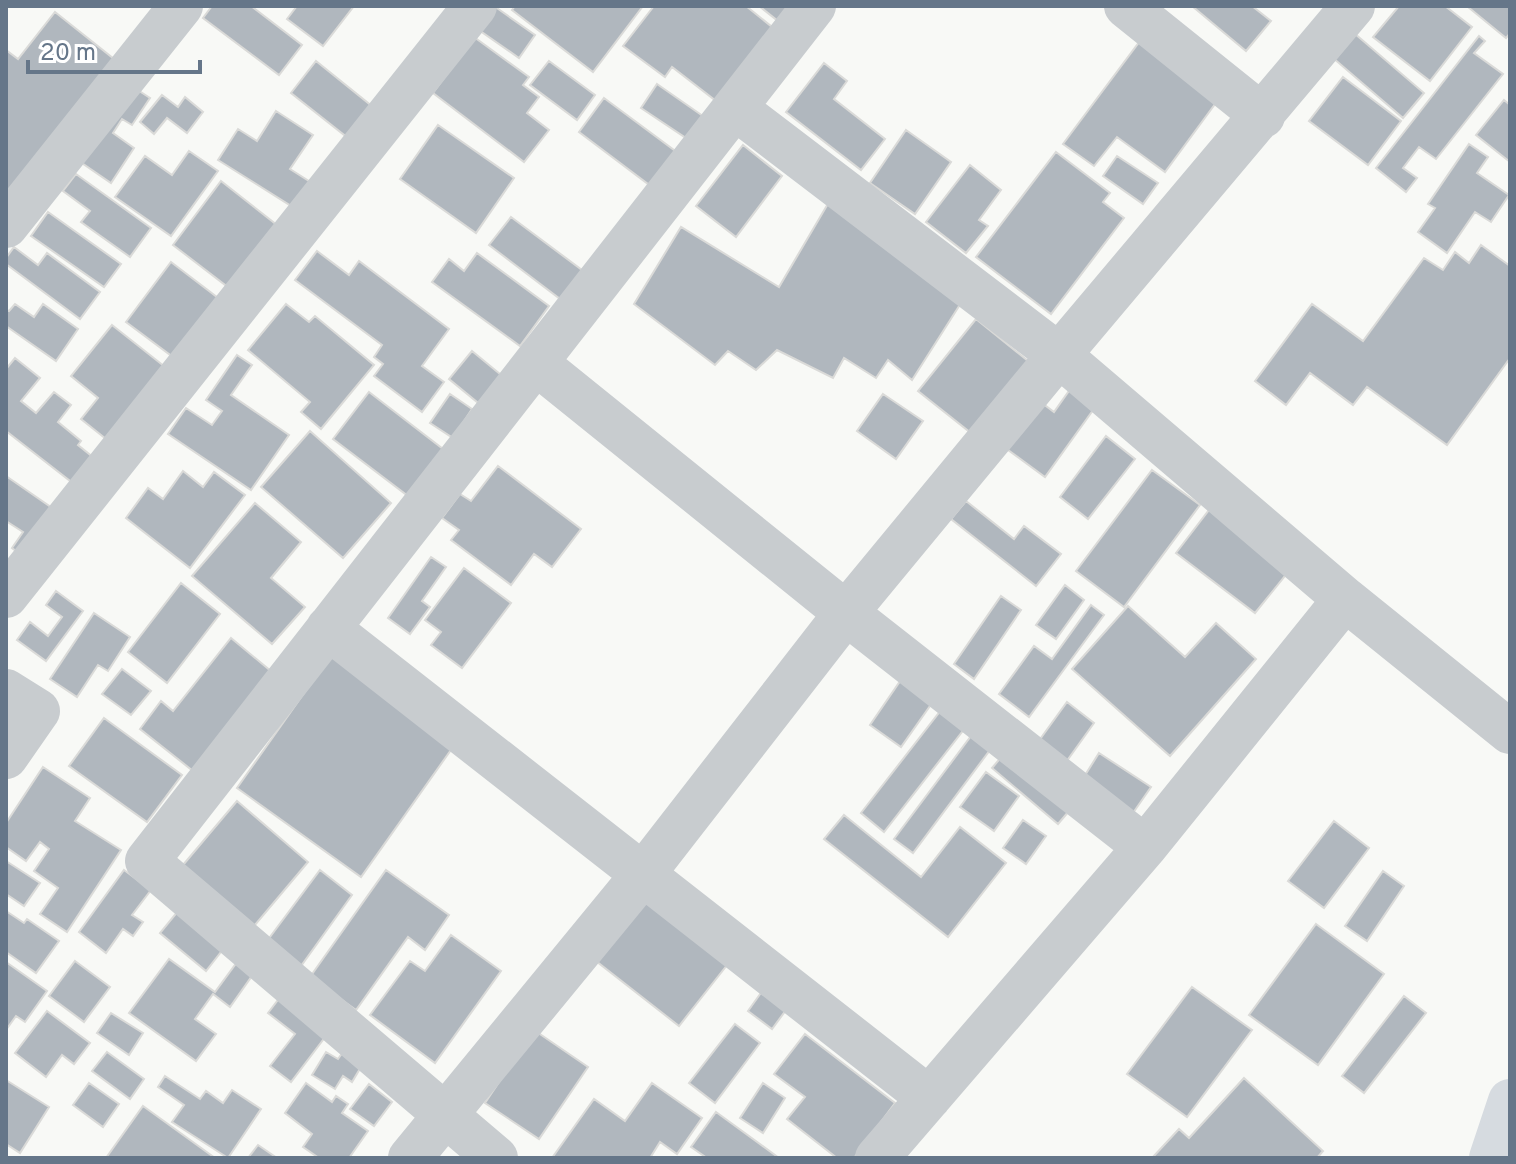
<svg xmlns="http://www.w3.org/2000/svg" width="1516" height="1164" font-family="Overpass,sans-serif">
<rect width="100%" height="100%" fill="#f8f9f6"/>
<path fill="#b0b7be" stroke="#dadad8" stroke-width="2" d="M212,6H251L302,45L279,75L203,18Z
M297,6H354L323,46L287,19Z
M494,6L535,35L519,58L476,28Z
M515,6H643L593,72L512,10Z
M654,6H746L777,31L720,104L672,67L665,77L623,46Z
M759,6H790L778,21Z
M1192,6H1252L1271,21L1246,51Z
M1399,6H1445L1472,27L1430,81L1373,37Z
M1510,6V33L1506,38L1468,7Z
M55,12L114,59L6,197V50L18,59Z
M1354,33L1424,93L1403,118L1333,58Z
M1479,36L1485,41L1474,53L1503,74L1436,159L1419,147L1403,168L1417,178L1406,192L1376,168Z
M474,37L529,77L523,85L539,97L527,113L549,130L524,162L433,93Z
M1140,41L1218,100L1165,172L1117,137L1094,166L1063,144Z
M316,61L373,107L348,138L291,93Z
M549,61L595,95L577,120L530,85Z
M824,63L847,81L834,99L885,139L861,170L786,112Z
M1343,77L1401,121L1368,165L1309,121Z
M127,83L150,98L132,125L122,119L113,133L134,148L111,183L76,159Z
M657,84L710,121L695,144L641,108Z
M162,95L178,107L185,97L203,112L187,133L167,118L154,134L140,122Z
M604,98L682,156L656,190L579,132Z
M1504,100L1510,105V162L1476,135Z
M276,111L313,135L290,169L312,183L296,209L218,160L238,129L257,141Z
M438,125L514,178L476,233L400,179Z
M906,130L951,162L915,214L870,183Z
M1469,144L1488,157L1477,173L1509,195L1491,222L1475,212L1447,253L1418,232L1435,208L1428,204Z
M743,145L782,176L736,237L696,206Z
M189,151L218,171L171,236L115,197L145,156L172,175Z
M1056,152L1110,193L1103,202L1124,218L1051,314L976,257Z
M1117,156L1158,183L1143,204L1103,176Z
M970,165L1001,190L979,220L988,226L966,253L926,222Z
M76,174L151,228L130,257L81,222L90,211L63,191Z
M221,181L282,229L233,291L173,245Z
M829,202L961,303L912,380L888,360L876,378L844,358L833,378L777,350L756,370L728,351L715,365L634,304L681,227L779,287Z
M48,212L121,264L104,287L31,236Z
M511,217L594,279L572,308L489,245Z
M1481,245L1510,266V358L1447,445L1367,387L1353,405L1310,373L1286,405L1255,381L1312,304L1363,341L1424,258L1443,270L1455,252L1469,263Z
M14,247L38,265L47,253L100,292L80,319L6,264V258Z
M317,251L349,275L359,261L449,329L422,366L444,382L422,412L374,376L383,364L374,357L382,345L295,280Z
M477,253L549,306L520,346L432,282L449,259L464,271Z
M171,262L226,304L181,363L126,322Z
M15,304L34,317L43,304L78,329L56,361L6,326V310L9,311Z
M286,304L309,322L315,316L374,365L321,429L301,412L310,402L248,350Z
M976,319L1028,361L971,433L918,391Z
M112,325L174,374L106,439L81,419L98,398L71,376Z
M472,351L511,383L488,411L449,379Z
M237,355L252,365L231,395L289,435L251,490L168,434L186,408L212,425L222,411L206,400Z
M15,358L40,378L21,401L36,413L54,392L71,405L58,422L81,441L78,445L94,458L74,484L6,431V369Z
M1076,381L1101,399L1045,477L1004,447L1038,400L1054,412Z
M369,392L443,449L408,496L333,439Z
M450,394L472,409L453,438L430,423Z
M883,394L923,421L896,459L857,431Z
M310,431L391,503L343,558L261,487Z
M1106,436L1135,459L1088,519L1060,497Z
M498,466L581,529L552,567L534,554L511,585L451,540L459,530L442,518L460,494L471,501Z
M1152,470L1200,505L1124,607L1076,571Z
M183,471L203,487L214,472L245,495L190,568L126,518L148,488L163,499Z
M6,476L58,512L25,558L12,548L23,532L6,521Z
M966,501L1014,539L1024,526L1061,554L1036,586L951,519Z
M255,503L301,542L271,578L305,607L272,644L192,576Z
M1209,510L1289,571L1255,613L1176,553Z
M431,557L446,567L422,601L430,607L410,634L388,618Z
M464,568L511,603L462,668L431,645L441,632L425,620Z
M181,583L220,614L167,683L128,652Z
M1065,585L1084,600L1056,639L1036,625Z
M56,591L83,611L46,661L17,640L30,622L48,636L62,617L46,605Z
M1001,596L1021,610L974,679L954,664Z
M1091,605L1104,615L1029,717L999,694L1034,646L1052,659Z
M1128,606L1185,657L1216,623L1256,659L1170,756L1072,669Z
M94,613L130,637L108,671L98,665L77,697L50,679Z
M231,638L272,672L193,771L140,729L161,701L173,711Z
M333,652L458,740L361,877L237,788Z
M122,669L151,691L131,715L102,694Z
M905,674L937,696L901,747L870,725Z
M1067,702L1094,723L1066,762L1038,742Z
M945,705L969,723L884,832L861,813Z
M104,718L182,775L147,822L69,766Z
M977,728L996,742L913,853L894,839Z
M1009,748L1075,804L1058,824L992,768Z
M1099,753L1151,787L1133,813L1082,780Z
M43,767L90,798L75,821L121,850L67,932L40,914L58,888L34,871L49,849L40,842L26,861L6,847V823Z
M986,772L1019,796L994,831L960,807Z
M237,801L308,862L254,926L183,865Z
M844,815L921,877L960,827L1006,863L948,937L824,839Z
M1023,820L1046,836L1026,864L1003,848Z
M1334,821L1369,848L1324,908L1288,881Z
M6,861L40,883L24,906L6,894Z
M124,870L151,890L132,915L143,922L133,936L123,929L106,953L79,932Z
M320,870L352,895L301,966L267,941Z
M386,870L449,915L425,950L408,937L356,1010L310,977Z
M1383,871L1404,886L1367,941L1345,926Z
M652,890L735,955L679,1026L596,961Z
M183,905L228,943L206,971L160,933Z
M6,911L24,923L27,919L59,941L36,973L6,952Z
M1316,924L1384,974L1318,1065L1249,1015Z
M451,935L501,971L435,1063L370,1015L410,961L425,971Z
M243,954L259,966L230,1007L213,994L195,1019L216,1034L196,1061L129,1013L169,959L215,992Z
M75,961L110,987L84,1022L49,996Z
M6,962L47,991L25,1022L16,1016L6,1030Z
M768,983L792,1002L772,1029L748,1011Z
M1192,987L1252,1030L1187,1117L1127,1074Z
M281,996L329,1032L291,1082L270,1066L295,1034L268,1013Z
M1404,996L1426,1013L1364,1093L1342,1076Z
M47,1011L90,1043L74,1064L62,1055L46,1077L15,1053Z
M111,1013L143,1033L129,1055L97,1033Z
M735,1024L760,1043L715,1103L689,1083Z
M534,1030L588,1067L539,1139L485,1103Z
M805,1034L895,1103L854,1158H837L787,1119L805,1097L774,1074Z
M348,1045L367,1057L352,1082L343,1076L335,1089L312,1075L326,1052L338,1059Z
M107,1052L144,1079L130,1099L92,1071Z
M165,1076L200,1099L206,1091L223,1103L232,1090L261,1109L228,1158L172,1122L184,1105L158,1087Z
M1244,1078L1323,1151L1317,1158H1152L1179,1129L1189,1138Z
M6,1080L49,1107L20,1153L6,1144Z
M89,1083L119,1104L103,1127L73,1105Z
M306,1083L332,1102L336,1096L348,1104L342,1113L368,1131L349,1158H319L303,1147L312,1134L285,1113Z
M652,1083L702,1118L677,1154L660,1142L650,1158H552L594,1099L625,1121Z
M763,1083L785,1098L763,1133L740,1118Z
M369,1084L392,1102L374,1126L350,1109Z
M143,1106L215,1158H106Z
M716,1112L779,1158H707L691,1147Z
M258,1145L277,1158H248Z"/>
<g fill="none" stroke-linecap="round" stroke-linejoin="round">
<path stroke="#c8cccf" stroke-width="44" d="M1126,6L1263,116
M735,108L1059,355L1345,599L1510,732
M6,226L181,6
M536,363L846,613L1145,847
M6,596L475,6
M328,628L929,1098
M6,691L38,711L6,757
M410,1158L644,873L846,613L1059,355L1353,6
M496,1158L147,861L814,6
M877,1158L1145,847L1345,599"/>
<path stroke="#d6dbe0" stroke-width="44" d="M1491,1158L1510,1101"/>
</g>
<rect width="1516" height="1164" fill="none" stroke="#657689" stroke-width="16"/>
<path d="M28 60v12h172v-12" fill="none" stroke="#657689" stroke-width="4"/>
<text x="40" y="60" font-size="24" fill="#657689" stroke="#ffffff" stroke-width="6" paint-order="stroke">20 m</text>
</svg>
